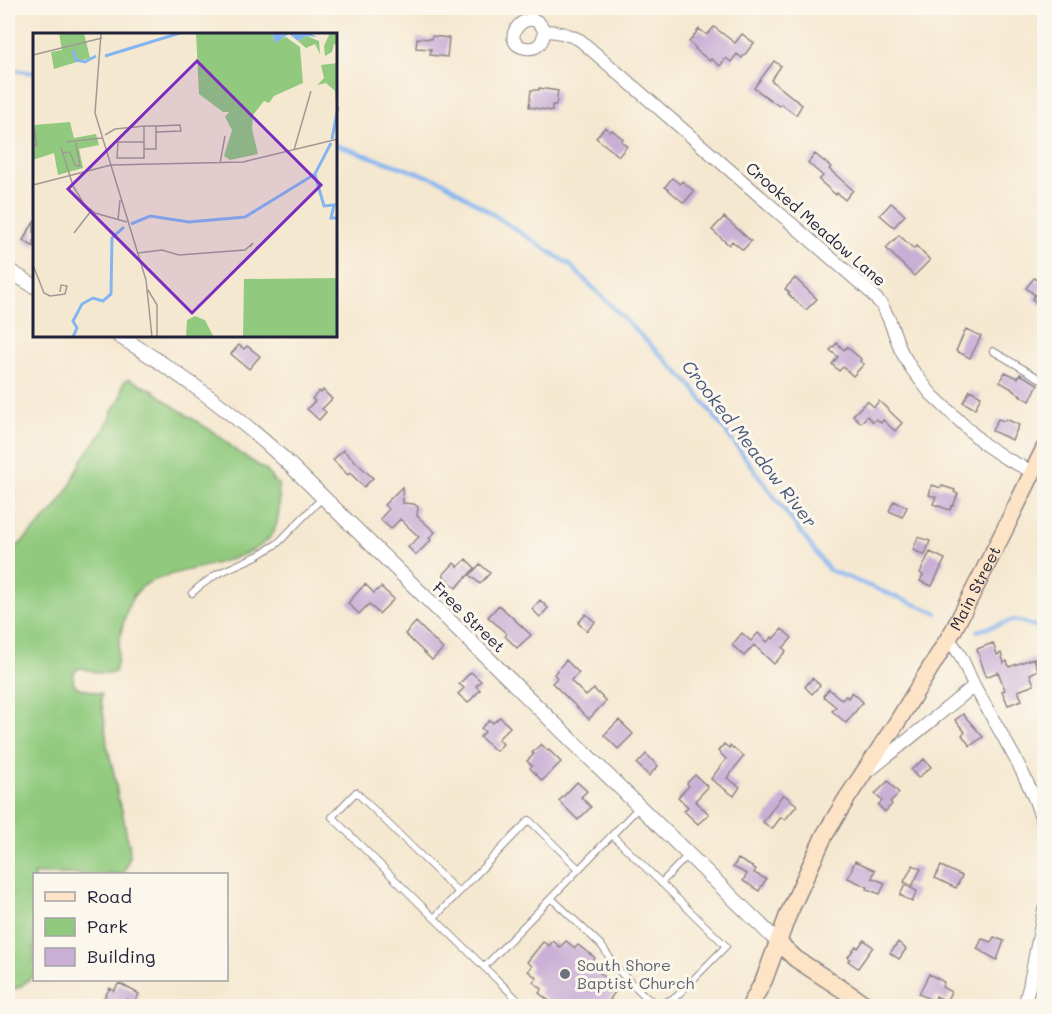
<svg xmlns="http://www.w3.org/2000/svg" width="1052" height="1014" font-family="Mali,sans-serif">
<rect width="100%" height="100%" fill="#fbf7ec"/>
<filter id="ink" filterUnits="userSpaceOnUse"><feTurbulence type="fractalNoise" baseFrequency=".0167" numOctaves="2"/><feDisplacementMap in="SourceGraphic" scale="12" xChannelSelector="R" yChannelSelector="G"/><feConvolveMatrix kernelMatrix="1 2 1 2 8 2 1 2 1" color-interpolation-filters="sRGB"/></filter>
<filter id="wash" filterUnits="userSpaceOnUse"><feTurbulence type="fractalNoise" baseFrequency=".008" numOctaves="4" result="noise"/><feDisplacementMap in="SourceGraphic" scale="24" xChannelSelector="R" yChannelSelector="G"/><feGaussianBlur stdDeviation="1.35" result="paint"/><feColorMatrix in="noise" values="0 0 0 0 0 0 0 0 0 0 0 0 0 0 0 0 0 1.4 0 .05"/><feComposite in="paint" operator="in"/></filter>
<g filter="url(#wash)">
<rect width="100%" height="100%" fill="#f5e8d0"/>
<path fill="#91ca7e" stroke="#5a765c" stroke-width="1.5" d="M129,379L154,391L170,404L218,435L238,452L267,471L274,481L278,484C280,500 281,518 273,533C259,558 198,567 172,574C159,578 145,582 136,593C126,603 119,640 118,654C117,661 117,666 115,672C105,676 91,670 80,668L74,672L73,683L77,687L102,694L101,700L104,717L107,745L113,769L119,803L122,810L127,837C132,849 129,863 123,874H34V975L21,986L8,992V552L21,543L54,510L68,490L82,460L104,430L107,423L111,417L112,411L122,395V386L125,381Z"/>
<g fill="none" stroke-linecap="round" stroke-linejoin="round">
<path stroke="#85b5f0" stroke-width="4" d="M8,20L14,8
M8,69L34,73
M336,145L442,181L570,265L690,384L829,570L937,613
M977,631L1015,620L1044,629"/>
</g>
<g id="blocks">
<path fill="#c9aed6" d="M714,27L735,43L742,34L754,43L742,58L737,54L731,62L726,58L720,66L711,59L710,61L695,49L696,48L689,42L699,29L707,35Z
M432,36L449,38L447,57L430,55L431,49L416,48L417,38L431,39Z
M774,61L781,66L771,80L802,105L796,115L781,104L779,106L754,88Z
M539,88L558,91L556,105H552V111L529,107L531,90H539Z
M605,127L610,132L612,130L623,139L621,141L627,146L619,156L596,138Z
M815,154L831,167L829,169L853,190L845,200L837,193L836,195L819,180L823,176L808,163Z
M672,178L680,184L682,181L694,191L684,203L665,187Z
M891,203L905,215L894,227L880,215Z
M724,217L751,241L743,250L732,241L729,245L712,230Z
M34,222V247L23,240Z
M899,235L914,249L916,246L930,260L914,276L886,248Z
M795,278L817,299L806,310L788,294L790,293L785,289Z
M1034,278L1044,285L1039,292L1044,296V307L1032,299L1035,295L1026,288Z
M966,329L981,336L970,358L956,351Z
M837,343L844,350L847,347L861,359L860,361L864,364L853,376L843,367L839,371L832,364L838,357L830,350Z
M239,345L244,349L247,346L260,356L249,369L231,354Z
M1005,372L1018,378L1020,374L1038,384L1030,401L1020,396L1021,395L1012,390V389L1000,382Z
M323,390L332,399L322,409L326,412L319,420L307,409L315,401L312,399L319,391L321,393Z
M970,390L981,396L975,409L963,402Z
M867,401L874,407L879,401L902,423L895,431L883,420L881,423L876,419L873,422L867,416L861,423L853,415Z
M998,419L1004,421L1006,419L1019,425L1012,440L992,431Z
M343,450L373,478L364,487L350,473L348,475L333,460Z
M932,485L941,488L942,486L955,490L954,492L958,494L953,506H952L950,510L933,504L936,497L929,495Z
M402,487L403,503L414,504L418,507L417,516L435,532L429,538L431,540L416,555L408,547L419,537L400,519L391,529L380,519L389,509L384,505Z
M894,501L907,507L902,517L889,511Z
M918,537L930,541L925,555L913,550Z
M930,552L945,559L932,586L920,581L923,575L920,573Z
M466,559L475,568L456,588L443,575L454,563L458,567Z
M480,564L490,573L480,584L470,575Z
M365,584L374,593L381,587L394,599L379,614L369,604L359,614L348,603Z
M540,600L548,608L540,617L532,609Z
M499,605L531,635L517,648L505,636L507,634L488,617Z
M586,614L595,622L587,631L578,623Z
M416,622L443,649L432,660L405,634Z
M782,629L792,638L783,648L786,651L774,664L754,645L744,656L732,645L742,633L751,641L758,633L767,642L772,637L773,639Z
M993,643L997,655L1001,653L1004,663L1007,661L1009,667L1034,658L1038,670L1030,674L1034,685L1018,691L1022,700L1008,705L1002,691L1005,690L998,672L986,677L977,649Z
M566,660L579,673L571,680L572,682L586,696L594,689L606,701L589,719L552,683L557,678L554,674Z
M471,672L481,681L476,686L480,690L468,703L458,694L464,688L459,684Z
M812,678L820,685L812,694L805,687Z
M829,689L842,700L846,696L848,698L852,692L863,702L846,723L832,711L836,707L823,696Z
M963,714L983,737L970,746L962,735L965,732L955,720Z
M500,717L510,727L498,739L503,744L496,751L480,737L485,732L481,728L490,720L493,723Z
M619,720L633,734L618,749L604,735Z
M541,744L548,751L549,750L561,762L542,781L530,768L532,766L527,761L534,754L532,753Z
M724,744L729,748L730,746L744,756L727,778L740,787L734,796L711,779L726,759L718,751Z
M646,754L658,766L649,776L637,764Z
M924,759L931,767L918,778L911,770Z
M695,775L708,787L695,801L709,814L698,824L684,811L688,807L678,797L689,786L687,783Z
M888,781L899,793L890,802L892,804L885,812L878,805L882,801L875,794Z
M577,782L587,791L581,797L591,807L578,820L559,801Z
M783,794L797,805L785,820L781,817L772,829L763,822Z
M738,859L756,869L754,873L766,879L759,891L743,881L747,874L733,867Z
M855,861L875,870L872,878L885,883L880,894L867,889L868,887L848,878Z
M913,865L921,869L912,886L904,882Z
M941,866L962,876L956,888L935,878Z
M905,885L917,891L912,902L900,895Z
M994,937L1004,941L997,960L977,949L982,939L991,942Z
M864,940L873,947L858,968L848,961L850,959L848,957L856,946L858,948Z
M553,941L560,947L566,941L575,948L578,945L595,958L592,962L601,970L599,972L618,988L610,999L619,1006H556L539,993L542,989L533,982L537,978L528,971L532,966L527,962L543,942L549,946Z
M898,942L906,949L899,959L890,953Z
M929,974L944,982L942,987L951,992L946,1001L936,996L934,1001L919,994Z
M119,983L139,994L134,1003L127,999L122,1006H99L110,988L114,991Z"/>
</g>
</g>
<g filter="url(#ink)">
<use href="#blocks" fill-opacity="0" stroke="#8c8586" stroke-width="1.5"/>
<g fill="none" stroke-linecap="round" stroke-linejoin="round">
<g stroke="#8c8586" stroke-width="8">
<path id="service" d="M993,351L1044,381
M192,593L200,586L217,574L259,555L278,543L323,497
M612,835L639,807
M661,883L688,855
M434,918L332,817L356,792L458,892
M484,967L434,918L529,820L579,869
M524,1006L484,967L612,835L726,946L676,997L663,1003L655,1002L647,998L620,972L601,945L551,898"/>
</g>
<g stroke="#8c8586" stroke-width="14">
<path id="minor" d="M544,31C532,0 494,42 526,48C538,50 544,41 544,31C558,31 568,34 580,40L869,291L881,304L889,319L901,351L911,368L931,394L984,444L1005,458L1033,472
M948,639C962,653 966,670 975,687C1000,733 1030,777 1044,827
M870,770C905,743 939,714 974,686
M1024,1006L1029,987L1044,909"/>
</g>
<g stroke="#8c8586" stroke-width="16">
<path id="tertiary" d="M8,270L34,286
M119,336C178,372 233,412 284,459L778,942"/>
</g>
<g stroke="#8c8586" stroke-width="19">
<g id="secondary">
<path d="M778,942L796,959L868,1006"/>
<path id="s1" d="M750,1006L764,980L788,915L824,836L847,798L896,724L953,631L1003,533L1044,449"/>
</g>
</g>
<use href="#service" stroke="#fff" stroke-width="6"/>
<use href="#minor" stroke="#fff" stroke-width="12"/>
<use href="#tertiary" stroke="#fff" stroke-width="14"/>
<use href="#secondary" stroke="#fee4c6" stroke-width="16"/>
</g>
</g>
<circle fill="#6b7280" stroke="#fbf7ec" stroke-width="2" cx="565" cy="974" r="6"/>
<g text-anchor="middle" stroke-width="6" stroke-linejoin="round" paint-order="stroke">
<g font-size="16" fill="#22223b" stroke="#fbf7ec">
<text transform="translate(816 224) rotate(41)" y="6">Crooked Meadow Lane</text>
<text dy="6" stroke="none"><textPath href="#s1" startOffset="476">Main Street</textPath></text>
<text transform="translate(469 617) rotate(44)" y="6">Free Street</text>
</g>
<g font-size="16" fill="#5b616d" stroke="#fbf7ec" text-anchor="start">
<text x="577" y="971">South Shore<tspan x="577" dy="18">Baptist Church</tspan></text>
</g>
<g font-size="18" font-style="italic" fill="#45557a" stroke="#fbf7ec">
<text transform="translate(749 444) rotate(52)" y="6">Crooked Meadow River</text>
</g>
</g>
<g transform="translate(33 33)">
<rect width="304" height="304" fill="#f5e8d0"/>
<path d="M26,0H51L57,25L21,36L18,19L29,17ZM163,0H239L241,8L253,4L267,14L270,50L241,63L236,70L231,68L220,82L219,96L225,121L197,127L191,123L199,97L192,84L196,79H190L166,61ZM297,0H304V13L301,11L299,19L292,23L291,13ZM274,3L286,8L287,21L282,11L273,15L265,8ZM304,30H305L304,86L302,58L293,50L284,52L291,45L288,32ZM37,89L41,105L63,101L66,112L46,116L50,135L25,142L21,120L0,127V92ZM304,245V304H210L211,246ZM162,283L172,287L180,303L195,304H153L154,287Z" fill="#91ca7e"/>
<path d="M239,0H277L284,4L274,3L265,8L256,1L242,10Z" fill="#85b5f0"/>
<path fill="none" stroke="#85b5f0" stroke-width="3" d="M40,17L43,27L52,29L63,23M72,23L147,0M299,106L305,74M282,142L291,173L301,172L298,185H305M98,191L117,183L156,189L212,184L282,141L298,110M40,304L44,295L40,288L49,271L60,265L70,268L78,261L79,205L91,194"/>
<path fill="none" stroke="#a19994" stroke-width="1.5" d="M68,0L62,80L113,247L119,304M0,22L69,5M111,93H123V116H111M123,93L147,92L148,98L123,99M72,102L82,96L111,93V109H85L84,125H111V109M33,109L69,105M0,113L4,112L1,95M28,114L40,153L51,171L62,180L94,189M261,117L278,58M29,120L37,119L42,132L47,133L43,110M187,130L192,103M78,132L210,129L305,106M0,152L78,132M85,187L87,167M41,200L58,178M105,220L129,217L146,222L212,217L220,210L217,214M0,232L11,260L17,263L32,261L34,253L28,252L27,259M115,257L124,272V304"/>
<path fill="#7b2cbf" fill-opacity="0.15" stroke="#7b2cbf" stroke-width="3" d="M164,28L288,152L159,280L35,156Z"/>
<rect width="304" height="304" fill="none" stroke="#22223b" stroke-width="3"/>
</g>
<rect width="1052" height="1014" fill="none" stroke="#fbf7ec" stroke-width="30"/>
<rect x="33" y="873" width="195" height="108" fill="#fbf7ec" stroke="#a4a2a5" stroke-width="1.5"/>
<rect x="45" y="892" width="30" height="9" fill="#fee4c6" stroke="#a4a2a5" stroke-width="1.5"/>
<text x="87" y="903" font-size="18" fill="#22223b">Road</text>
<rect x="45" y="918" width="30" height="18" fill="#91ca7e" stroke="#a4a2a5" stroke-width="1.5"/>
<text x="87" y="933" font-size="18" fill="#22223b">Park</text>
<rect x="45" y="948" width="30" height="18" fill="#c9aed6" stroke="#a4a2a5" stroke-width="1.5"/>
<text x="87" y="963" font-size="18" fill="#22223b">Building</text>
</svg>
